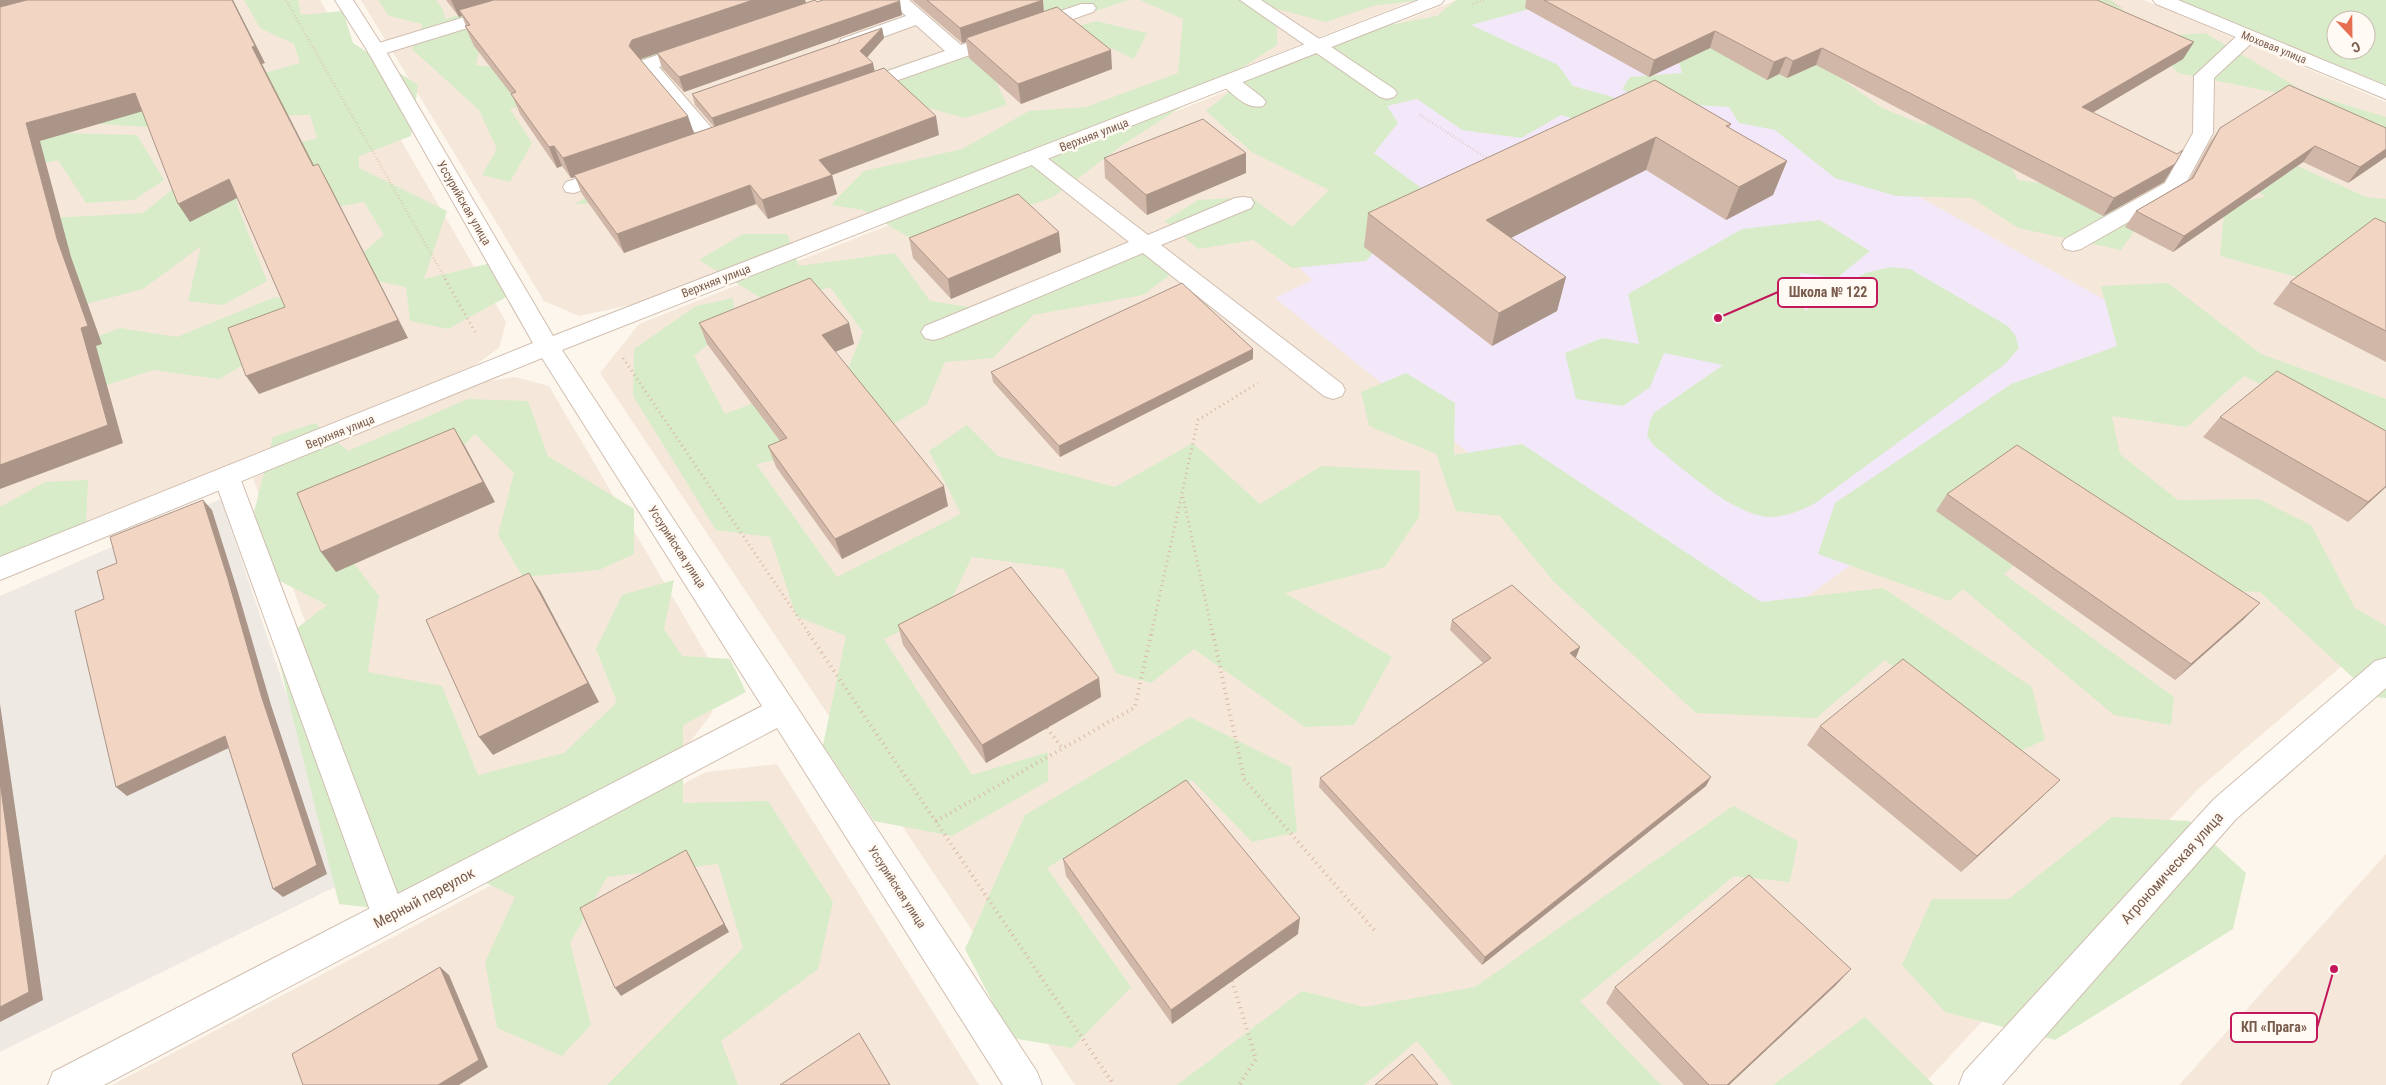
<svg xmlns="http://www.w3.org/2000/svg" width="2386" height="1085" font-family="'Roboto Condensed',sans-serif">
<rect width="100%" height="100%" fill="#fdf6ec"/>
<path fill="#f5e8da" d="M0,0H320L506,322L499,348L468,370L0,555Z
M361,0H1414L639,303L579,316L544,301Z
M1457,0H2144L2386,102V628L2198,789L1923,1085H1075L600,373L639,324Z
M515,377L549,386L715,669L712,713L690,742L402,889L253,478L481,382Z
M777,764L979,1085H112L706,772Z
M2386,854V1085H2179Z"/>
<path fill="#efe9e4" d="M221,499L349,880L0,1052V596Z"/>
<path fill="#f3e8fa" d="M1509,0H1564L2172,337L1723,656L1275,298L1312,280L1286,255L1367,211L1347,66Z"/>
<path fill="#d8ecc9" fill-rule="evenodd" d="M244,0H298L301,15L343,11L353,43L418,85L411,136L359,156V168L447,211L424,279L504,260L521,289L448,329L410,321L406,287L339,273L384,235L364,202L294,214L315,174L236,202L267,281L223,305L188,301L201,246L143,289L22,321L0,234L50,218L143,213L189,176L317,138L310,115L202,117L176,105L146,127L86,123L300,63L294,44L260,28Z
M378,0H436L443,10L445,19L510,1L483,35L476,65L559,76L624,38L695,53L662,66L669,84L595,85L510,109L532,143L510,182L482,175L497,149L479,110L412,49L423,24L389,16Z
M1036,0H1128L1048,27Z
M1140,0H1422L1373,6L1326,22L1277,9V45L1121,146L1053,197L920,244L863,210L831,205L864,171L962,149L1029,111L1086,107L1178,73L1183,19Z
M1456,0H1562L1471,25L1558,65L1573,86L1613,97L1628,117L1593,125L1561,115L1521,138L1462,130L1417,99L1387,106L1398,123L1374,153L1428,193L1366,261L1292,268L1253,240L1198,249L1165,221L1198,200L1251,197L1292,227L1329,190L1253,153L1206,111L1267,61L1374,28L1437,16Z
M2021,0H2111L2130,16L1841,78L1882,108L1924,125L1964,113L1991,126L2018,180L2108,193L2147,213L2121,250L2018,228L1972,198L1896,196L1835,178L1775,130L1739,123L1729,107L1643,102L1622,89L1630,77L1682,73L1676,49Z
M2179,0H2386V85ZM2336,20H2366V50H2336Z
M1096,21L1147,33L1134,59L1098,42L990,68L1007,105L965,118L900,100L617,203L575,204L606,185L880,72L963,44L1002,49Z
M2205,33L2307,93L2386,117V154L2293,96L2178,73L2148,37Z
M24,132L137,135L164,180L134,200L86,203L58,160L0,173Z
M2236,138L2366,197L2386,199V242L2329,286L2220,256L2225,204L2265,197L2216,152Z
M1820,220L1870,251L1837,278L1800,273L1805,311L1865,273L1891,267L1910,269L2008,326L2015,335L2019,348L2004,365L1814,504C1801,510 1789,516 1774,517C1736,519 1684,469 1654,446L1647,436L1650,421L1654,413L1723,365L1664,353L1650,387L1623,406L1576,399L1565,353L1602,338L1639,344L1628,294L1742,229Z
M743,234H787L799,266L895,253L930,301L982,309L1095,254L1155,251L1170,275L1143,295L1033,315L993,358L945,362L927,404L862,443L756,464L837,577L961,514L929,451L967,425L998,456L1115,487L1193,443L1260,504L1321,466L1420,471L1419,517L1385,567L1285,593L1392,657L1354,725L1305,727L1194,649L1151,683L1116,673L1064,569L972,557L946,610L884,639L972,775L1048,752V781L952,836L874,821L823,745L846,636L796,616L770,537L716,530L633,396L634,349L696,306L733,298L735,321L694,356L725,414L849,366L863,332L830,287L774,306L699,260Z
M2168,283L2261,354L2386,399V441L2378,442L2244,376L2187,427L2112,416L2120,454L2178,500L2259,499L2311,525L2355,608L2386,626V698L2374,697L2260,592L2219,590L2082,504L2004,574L2174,697L2171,725L2114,715L1963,589L1949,601L1818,554L1835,503L2011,384L2117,346L2101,286Z
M275,297L308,309L310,327L219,379L153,370L73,396L30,363L120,328L177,337Z
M1406,373L1455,403L1454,455L1522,444L1761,602L1883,588L2032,687L2045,740L2008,756L1885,660L1816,718L1696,713L1553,581L1500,516L1456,511L1436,454L1369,426L1361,392Z
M468,399L528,401L548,456L634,509V554L599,570L523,577L498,535L514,473L475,434L423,487L335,538L379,596L368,672L442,686L478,775L564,753L617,702L596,649L622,595L674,580L664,629L682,656L730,659L746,692L683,725V803L768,801L833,902L818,969L721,1041L738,1085H607L743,948L718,864L607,877L570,943L591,1025L562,1056L497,1028L485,962L515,897L453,867L418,913L339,904L275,645L327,605L270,576L254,512L273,437L315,423L348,451Z
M88,480L86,525L0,561V507L45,482Z
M1190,717L1291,767L1297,832L1252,842L1192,780L1047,868L1131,987L1072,1048L1011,1038L965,949L1025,815Z
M1733,806L1798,841L1790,882L1734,876L1580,1001L1661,1085H1453L1417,1041L1364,1085H1177L1302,991L1364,1007L1475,987Z
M2112,817L2189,821L2246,873L2233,929L2055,1040L1945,1012L1902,965L1932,899H2009Z
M1865,1017L1934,1085H1773Z"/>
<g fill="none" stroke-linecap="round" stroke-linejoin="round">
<g stroke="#d1beb0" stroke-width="2">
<path id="lane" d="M521,0H549L546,4L383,54H369L367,50L369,46Z
M889,0H909L961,45L1081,4H1093L1096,8L1093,12L864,92L857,94L850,92L847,88L850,84L945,51L916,25L855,47H841L839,43L841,39L906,16Z
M1240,0H1261L1394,89L1397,93L1394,97L1387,99L1380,97Z
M2248,30L2255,32L2257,36L2255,40L2214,78L2213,133L2181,192L2081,249L2073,251L2065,249L2062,244L2065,239L2165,183L2193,133L2194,76L2241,32Z
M695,42L702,44L704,48L702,52L659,67L721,139L718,143L711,145L704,143L637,65L640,61Z
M1229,75L1236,77L1263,98L1266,102L1263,106C1247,110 1234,95 1222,85L1219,81L1222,77Z
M1035,152L1042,154L1148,235L1235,198L1243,197L1251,198L1254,203L1251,208L1161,245L1342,384L1345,390L1342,396L1333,399L1324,396L1143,253L941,338L933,340L925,338L921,332L925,326L1129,242L1028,162L1025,158L1028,154Z
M613,167L620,169L624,173L620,177L574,193L566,192L563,187L566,182Z
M227,468L236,471L240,478L406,916L401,927L389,932L377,927L372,916L214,478L218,471Z"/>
</g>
<g stroke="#d1beb0" stroke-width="2">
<path id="street" d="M335,0H353L385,50L553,336L1419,0H1444L1441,4L562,350L1037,1072L1042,1085H1003L777,728L104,1085H48L53,1072L762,706L542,358L0,580V557L533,343L367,50Z
M2153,0H2178L2386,86V99L2156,4Z
M2386,658V688L2236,819L2002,1085H1959L1964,1072L2214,799L2375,661Z"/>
</g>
<path stroke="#d9b8a5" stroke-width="2.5" stroke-dasharray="0.5 2.5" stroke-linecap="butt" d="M286,0L446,280
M2105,0L2124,8
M1472,4L1484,0
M1420,115L1490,160"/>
<path stroke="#d9b8a5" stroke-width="3" stroke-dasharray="1 4" stroke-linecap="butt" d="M445,279L475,332
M623,358L810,635
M1183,497L1213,635
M1151,635L1198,420L1258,383"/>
<path stroke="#d9b8a5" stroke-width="4" stroke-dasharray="1 4.5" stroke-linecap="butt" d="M809,634L1114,1085
M1213,634L1244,779L1375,931
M1047,728L1063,749
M936,821L1135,707L1151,634
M1232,981L1256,1059L1239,1085"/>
<use href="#lane" fill="#fff" fill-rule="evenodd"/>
<use href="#street" fill="#fff" fill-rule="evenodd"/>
</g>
<path fill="#d1b7a8" d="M446,0H805L806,3L720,32L817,2L902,15L684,92L662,68L657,53L640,59L694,133L714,127L695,105L692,94L882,28L884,38L867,57L874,71L939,135L832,175L837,194L768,219L756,204L624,253L582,194L575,177L571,178L562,166L557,168L520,114L512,95L474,46L465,26H466L462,16L459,17Z
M912,0H1042L1044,11L1112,69L1021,104L969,58L966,42L962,43Z
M1526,0H2097L2194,42L2183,59L2093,112L2164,182L2103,216L1816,65L1787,78L1779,74L1767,80L1710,48L1649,77L1525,8Z
M1655,80L1731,124L1729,128L1787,161L1773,195L1726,220L1646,170L1511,238L1566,277L1557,311L1492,346L1364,247L1368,213Z
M2220,128L2386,157L2348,183L2303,162L2173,252L2125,227L2136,211L2190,179L2209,144Z
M1104,158L1246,173L1147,215L1105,178Z
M2386,223V362L2273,304L2290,282Z
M909,238L1061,252L951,299L913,258Z
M699,323H849L854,344L835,352L948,506L842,559L776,467L768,446L780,441L707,344Z
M1253,349V359L1060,457L993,382L991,372Z
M2220,417L2386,487L2348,522L2203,437Z
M1947,494L2244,619L2175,680L1936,511Z
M1452,620L1580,647L1576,657L1575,658L1706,786L1482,965L1319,787L1320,778L1483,663L1450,630Z
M898,625L1099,678L1101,697L986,763L903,645Z
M1820,726L2060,780L2042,797L1961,872L1807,745Z
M1063,859L1298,934L1172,1024L1066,876Z
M1836,985L1729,1085H1684L1606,1003L1615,987Z"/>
<path fill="#aa9588" d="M0,0H47L0,12Z
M232,0H233L265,63L262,64L323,183L313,166L252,47Z
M451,0H515L459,10L462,16L459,17Z
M753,0H805L806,3L638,60L629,46L632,40Z
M1043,0L1044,15L966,38V42L962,43L960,28Z
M900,1L902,15L684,92L679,77Z
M882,28L884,38L863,62L860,51Z
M1715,31L1710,48L1649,77L1654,60Z
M2194,42L2183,59L2072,125L2082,107Z
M1822,48L1816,65L1787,78L1793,61Z
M1111,50L1112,69L1021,104L1018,84Z
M1786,57L1779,74L1767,80L1774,62Z
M873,63L875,73L716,129L712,118Z
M135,93L147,110L40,141L71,257L102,344L96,346L123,443L0,489V465L81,328L26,123Z
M688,116L695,136L574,175L575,177L571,178L563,158Z
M936,116L939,135L832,175L837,194L768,219L762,200L819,160Z
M1656,137L1646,170L1479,254L1486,220Z
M554,146L562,166L557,168L549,147Z
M2315,146L2303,162L2173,252L2184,236Z
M2386,149V157L2348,183L2360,167Z
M1246,153V173L1147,215L1146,195Z
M1787,161L1773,195L1726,220L1739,187Z
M318,164L328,182L408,338L259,394L246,376L398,320Z
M2175,164L2164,182L2103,216L2114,198Z
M229,179L241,196L190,222L178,204Z
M750,185L756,204L624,253L617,234Z
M1059,232L1061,252L951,299L948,279Z
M1566,277L1557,311L1492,346L1499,313Z
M849,323L854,344L828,355L822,335Z
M1253,349V359L1060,457L1059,446Z
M454,428L466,448L495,502L336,572L321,552Z
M944,486L948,506L842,559L835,539Z
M2386,486V487L2348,522L2368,502Z
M203,500L212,510L237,589L271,705L327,874L283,897L273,889L261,695Z
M529,573L541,592L599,702L493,755L479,737Z
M2260,603L2244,619L2175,680L2191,664Z
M1580,647L1576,657L1566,664L1570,653Z
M1099,678L1101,697L986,763L982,745Z
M0,704L43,1000L0,1022Z
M225,736L235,745L127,796L116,787Z
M1711,777L1706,786L1482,965L1485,957Z
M2060,780L2042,797L1961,872L1977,856Z
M686,850L691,859L729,932L621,996L615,988Z
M1300,918L1298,934L1172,1024L1171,1010Z
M440,967L449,975L488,1067L459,1085H438Z
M1851,969L1836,985L1729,1085H1727Z"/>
<path fill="#f3d5c3" stroke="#aa9588" d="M27,0H232L255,46L252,47L313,166L318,164L398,320L246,376L228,328L285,307L229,179L178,204L135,93L26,123L57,239L88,326L81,328L108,425L0,465V7Z
M494,0H753L632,40L629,46L688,116L563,158L554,146L549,147L511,94L516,92L465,26L470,25L459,10Z
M815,0L817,2L823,0H899L900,1L679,77L657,53Z
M927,0H1043L960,28Z
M1544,0H2097L2194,42L2082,107L2177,154L2183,150L2175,164L2114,198L1822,48L1793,61L1786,57L1774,62L1715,31L1654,60Z
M1057,7L1111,50L1018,84L966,38Z
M882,28L860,51L873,63L712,118L692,94Z
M884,68L936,116L819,160L832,175L762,200L750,185L617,234L574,175Z
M1655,80L1731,124L1726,126L1787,161L1739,187L1656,137L1486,220L1566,277L1499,313L1368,213Z
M2289,85L2386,128V149L2360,167L2315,146L2184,236L2136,211L2193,178L2220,128Z
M1203,119L1246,153L1146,195L1104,158Z
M1018,194L1059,232L948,279L909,238Z
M2375,218L2386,223V331L2290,282Z
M810,278L849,323L822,335L944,486L835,539L768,446L787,438L699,323Z
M1182,283L1253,349L1059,446L991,372Z
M2277,371L2386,431V486L2368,502L2220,417Z
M454,428L483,482L321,552L297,493Z
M2017,445L2260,603L2191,664L1947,494Z
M203,500L228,579L261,695L317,865L273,889L225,736L116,787L75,611L104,599L97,571L117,563L110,537Z
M1011,567L1099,678L982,745L898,625Z
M529,573L588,683L479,737L426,620Z
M1512,585L1580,647L1570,653L1711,777L1485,957L1320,778L1491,658L1452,620Z
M1903,659L2060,780L1977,856L1820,726Z
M1186,780L1300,918L1171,1010L1063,859Z
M0,782L29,992L0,1007Z
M686,850L724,924L615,988L580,908Z
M1749,875L1851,969L1727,1085H1709L1615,987Z
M440,967L479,1060L438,1085H303L292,1054Z
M859,1033L890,1085H780Z
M1412,1054L1438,1085H1375Z"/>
<g text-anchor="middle" stroke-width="5" stroke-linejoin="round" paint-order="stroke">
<g font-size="11" fill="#7a5c4d" stroke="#fffaf3">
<text transform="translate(2274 47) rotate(22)" y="4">Моховая улица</text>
</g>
<g font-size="12" fill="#7a5c4d" stroke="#fffaf3">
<text transform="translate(1094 135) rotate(-21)" y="4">Верхняя улица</text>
<text transform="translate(464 203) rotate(60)" y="4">Уссурийская улица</text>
<text transform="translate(716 281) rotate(-21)" y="4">Верхняя улица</text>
<text transform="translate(340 432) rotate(-22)" y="4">Верхняя улица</text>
<text transform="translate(677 547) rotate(57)" y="4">Уссурийская улица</text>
<text transform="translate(897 887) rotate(57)" y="4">Уссурийская улица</text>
</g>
<g font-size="15" fill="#7a5c4d" stroke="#fffaf3">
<text transform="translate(2172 868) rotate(-48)" y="5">Агрономическая улица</text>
<text transform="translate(424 898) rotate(-28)" y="5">Мерный переулок</text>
</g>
</g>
<path fill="none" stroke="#c2185b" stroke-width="2" d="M1718 318L1778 292M2334 969L2317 1028"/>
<g fill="#c2185b" stroke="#fffaf3" stroke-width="2">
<circle cx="1718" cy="318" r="5"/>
<circle cx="2334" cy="969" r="5"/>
</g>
<g fill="#fffaf3" stroke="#c2185b" stroke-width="2">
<rect x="1778" y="278" width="99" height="29" rx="5"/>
<rect x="2231" y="1013" width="86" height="29" rx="5"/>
</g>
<g font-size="14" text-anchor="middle" font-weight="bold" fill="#7a5c4d">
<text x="1828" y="297">Школа № 122</text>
<text x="2274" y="1032">КП «Прага»</text>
</g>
<g transform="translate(2351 35) rotate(158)"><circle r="24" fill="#fffaf3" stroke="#cabbb1"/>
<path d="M0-4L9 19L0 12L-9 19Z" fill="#e76f51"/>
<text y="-8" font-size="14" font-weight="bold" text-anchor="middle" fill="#7a5c4d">С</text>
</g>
</svg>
